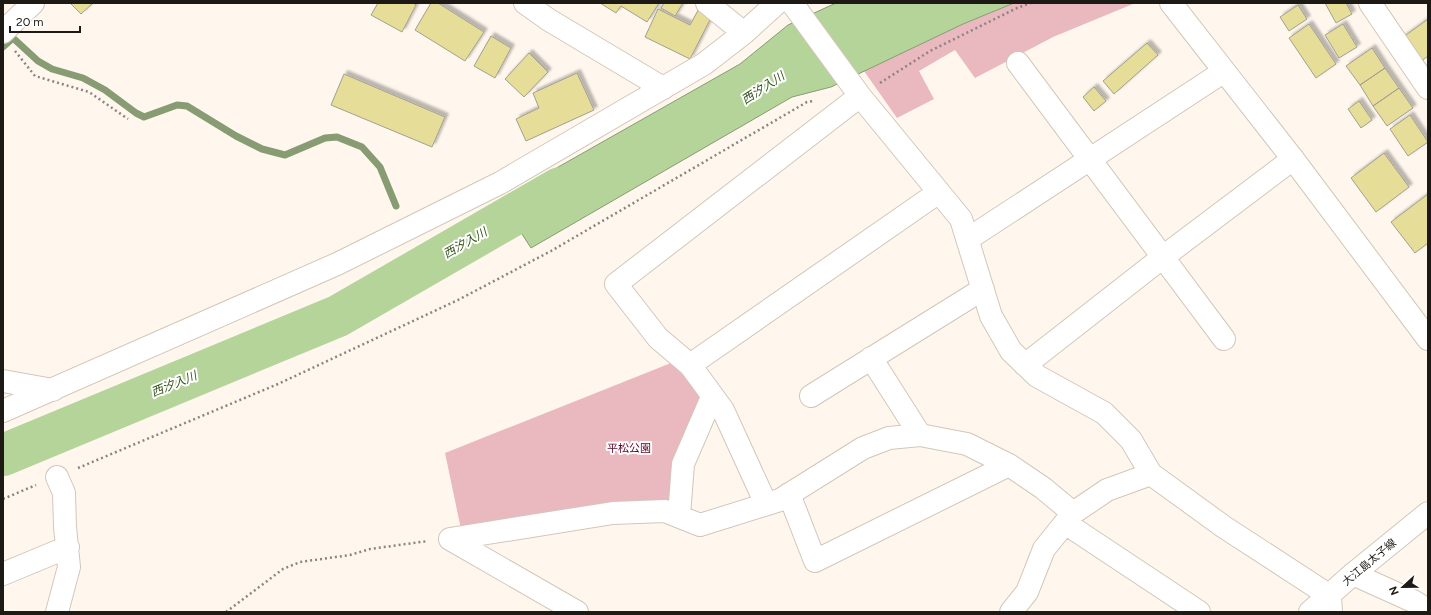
<svg xmlns="http://www.w3.org/2000/svg" width="1431" height="615" font-family="Figtree,'Noto Sans JP',sans-serif">
<defs>
<filter id="shadow"><feDropShadow dx="3.5" dy="-3.5" stdDeviation="1" flood-color="#0004"/></filter>
</defs>
<rect width="100%" height="100%" fill="#fff7ee"/>
<path fill="#eab8bf" d="M1014,3L1133,4L1053,37L975,78L955,50L919,71L934,99L897,118L864,71L963,24Z
M671,363L716,409L689,463L686,511L462,534L445,453Z"/>
<path fill="#b4d49a" stroke="#879c72" d="M836,3H1014L963,24L831,87L792,97L531,248L500,200L740,64L788,25Z"/>
<g fill="none" stroke-linecap="round" stroke-linejoin="round">
<path stroke="#879c72" stroke-width="7" d="M3,47L13,38L38,61L52,69L83,78L105,90L136,113L144,117L177,105L187,106L236,136L262,149L285,155L325,138L337,137L362,147L380,167L396,206"/>
<path stroke="#b4d49a" stroke-width="42" d="M3,455L338,316L560,188"/>
</g>
<path fill="#e6dd99" stroke="#a29f8f" filter="url(#shadow)" d="M70,3H93L81,14Z
M378,3H413L416,5L402,32L371,15Z
M431,3H438L484,32L465,61L415,30Z
M600,3H659L647,22L621,6L616,13Z
M664,3H683L675,16L661,8Z
M1325,3H1346L1352,14L1336,23Z
M701,5L714,12L690,59L645,37L658,9L690,25Z
M1298,5L1307,19L1289,31L1280,17Z
M1428,19V56L1420,62L1402,38Z
M1309,24L1336,64L1316,78L1289,38Z
M1343,24L1357,47L1339,58L1325,35Z
M491,36L511,48L495,78L474,66Z
M1147,43L1158,55L1114,94L1103,81Z
M1372,48L1385,68L1360,85L1346,66Z
M529,53L548,72L524,97L505,79Z
M1385,68L1399,88L1373,106L1360,85Z
M577,73L594,110L526,141L516,119L539,108L533,93Z
M344,74L445,117L432,147L331,105Z
M1094,87L1106,101L1094,111L1083,97Z
M1399,88L1413,108L1387,126L1373,106Z
M1359,101L1372,120L1361,128L1348,109Z
M1410,115L1428,142L1408,156L1390,129Z
M1384,153L1409,187L1376,212L1351,178Z
M1428,194V243L1415,253L1391,222Z"/>
<g fill="none" stroke-linecap="round" stroke-linejoin="round">
<g stroke="#d3c6b9" stroke-width="24">
<path id="minor" d="M707,3L744,33
M792,3L860,96L961,219L991,316L1011,351L1037,376L1104,413L1131,440L1151,474L1224,527L1330,596L1331,612
M1370,3L1428,88
M3,32L33,3
M1018,63L1224,339
M968,239L1223,72
M871,358L920,435
M690,365L939,192
M1025,365L1163,257L1293,159
M3,381L53,390
M811,396L983,289
M3,411L337,264L500,183L704,64L744,33L777,3
M57,477L64,493L65,527L69,567L57,612
M789,494L815,561L1009,465
M766,504L723,410L690,365L658,338L616,284L860,96
M679,516L683,464L712,397
M1065,523L1199,612
M450,539L613,513L665,511L700,525L780,500L863,448L889,438L920,435L967,444L1009,465L1043,488L1073,513
M450,539L577,612
M3,574L68,547
M1353,574L1413,601L1428,610
M1011,612L1027,592L1044,549L1073,513L1107,490L1151,474"/>
</g>
<g stroke="#d3c6b9" stroke-width="24">
<path id="tertiary" d="M525,3L549,20L663,88
M1171,3L1293,159L1428,339"/>
</g>
<g stroke="#d3c6b9" stroke-width="24">
<path id="secondary" d="M1310,612L1353,574L1428,513"/>
</g>
<path stroke="#8b857e" stroke-width="2.5" stroke-dasharray="2 3" stroke-linecap="butt" d="M15,51L35,76L89,92L128,119
M880,83L930,51L1017,8L1031,3
M78,468L278,384L458,300L551,251L807,102L815,101
M3,499L36,485
M226,612L283,569L300,562L350,555L370,549L428,541"/>
<use href="#minor" stroke="#fff" stroke-width="22"/>
<use href="#tertiary" stroke="#fff" stroke-width="22"/>
<use href="#secondary" stroke="#fff" stroke-width="22"/>
</g>
<g text-anchor="middle" stroke-width="4" stroke-linejoin="round" paint-order="stroke">
<g font-size="11" fill="#5c0624" stroke="#fff">
<text x="629" y="452">平松公園</text>
</g>
<g font-size="11" fill="#1d1914" stroke="#fff">
<text transform="translate(1369 562) rotate(-40)" y="4">大江島太子線</text>
</g>
<g font-size="12" font-style="italic" fill="#375519" stroke="#fff">
<text transform="translate(763 88) rotate(-33)" y="4">西汐入川</text>
<text transform="translate(465 243) rotate(-30)" y="4">西汐入川</text>
<text transform="translate(174 384) rotate(-22)" y="4">西汐入川</text>
</g>
</g>
<rect width="1431" height="615" fill="none" stroke="#1d1914" stroke-width="8"/>
<g transform="translate(1403 587) rotate(248)" stroke="#ffffff" stroke-width="3" paint-order="stroke">
<path d="M0-3L7 15L0 10L-7 15Z" fill="#1d1914"/>
<text y="-6" font-size="11" font-weight="bold" text-anchor="middle" fill="#1d1914">N</text>
</g>
<path d="M10 26v6h70v-6" fill="none" stroke="#1d1914" stroke-width="2"/>
<text x="16" y="26" font-size="12" fill="#1d1914" stroke="#ffffff" stroke-width="3" paint-order="stroke">20 m</text>
</svg>
